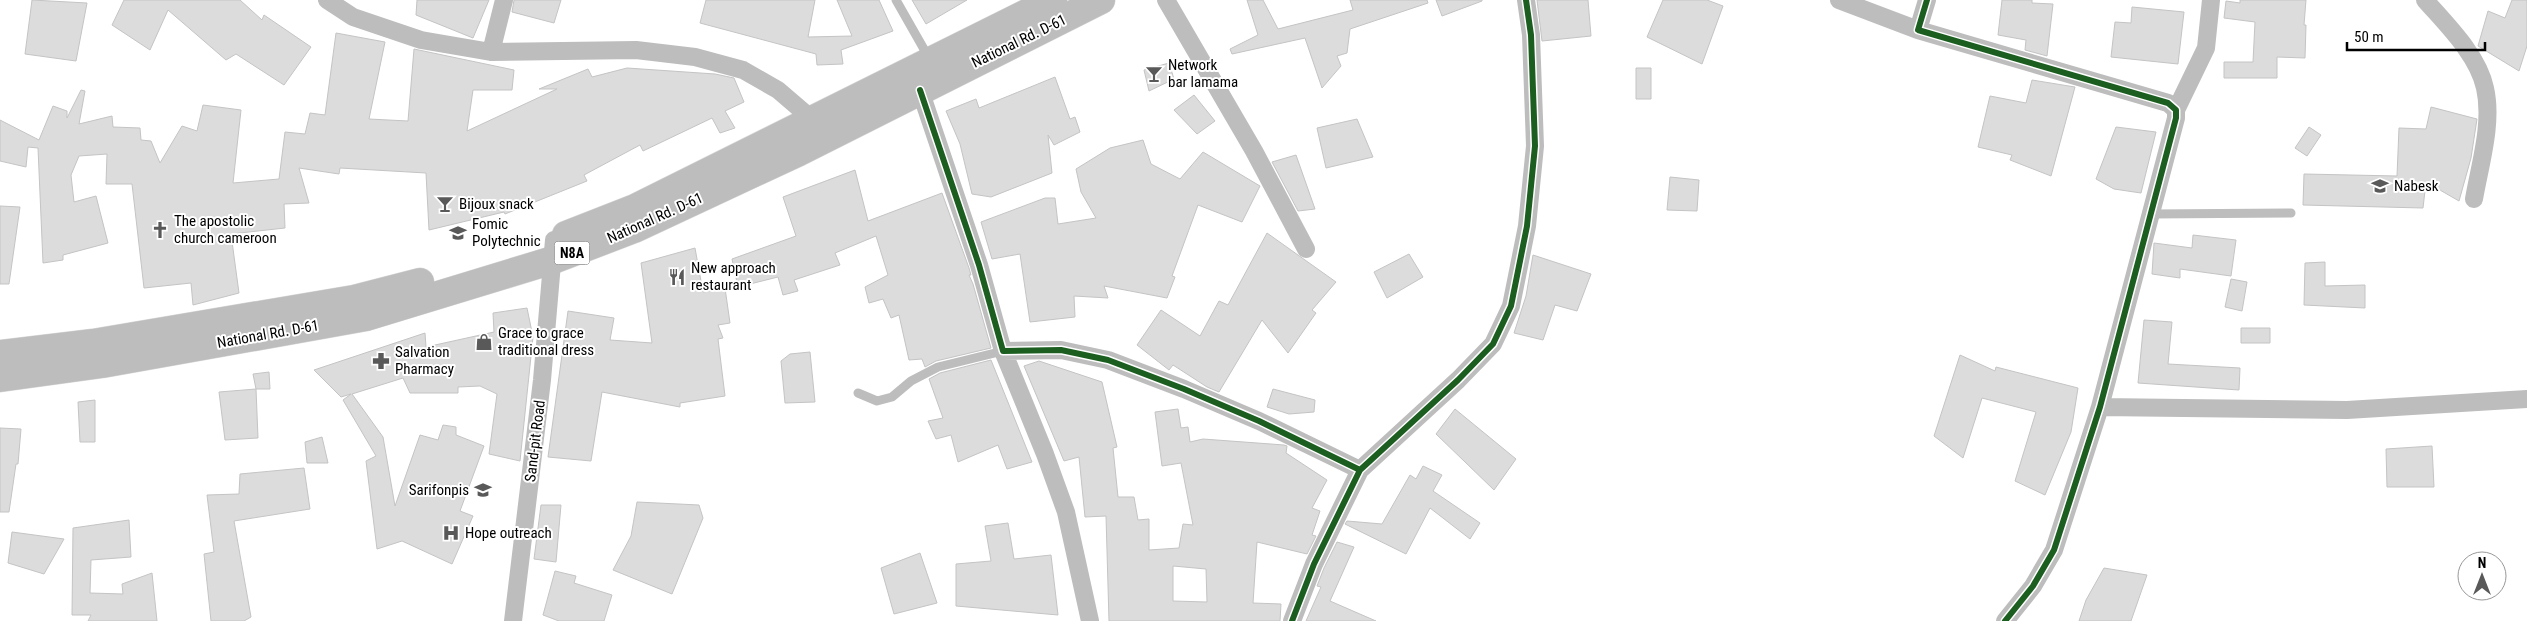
<svg xmlns="http://www.w3.org/2000/svg" width="2527" height="621" font-family="'Roboto Condensed',sans-serif">
	<style>
		.building { fill: #dcdcdc; stroke: #c4c4c4; fill-rule: evenodd }
		.lines { fill: none; stroke-linecap: round; stroke-linejoin: round }
		.trunk-casing { stroke: #dbdbdb; stroke-width: 29 }
		.service { stroke: #bdbdbd; stroke-width: 9 }
		.minor { stroke: #bdbdbd; stroke-width: 18 }
		.trunk { stroke: #bdbdbd; stroke-width: 28 }
		.cycleway-casing { stroke: #fff; stroke-width: 9 }
		.cycleway { stroke: #1b5e20; stroke-width: 6 }
		.labels { text-anchor: middle; stroke-width: 4; stroke-linejoin: round; paint-order: stroke }
		.shield { fill: #fff; stroke: #4c4c4c; stroke-width: 1 }
		.shield-label { font-size: 14px; font-weight: bold; fill: #000 }
		.street-label { font-size: 15px; fill: #000; stroke: #fff }
		.poi-label { font-size: 15px; fill: #000; stroke: #fff; text-anchor: start }
	</style>
	<rect width="100%" height="100%" fill="#fff"/>
	<path class="building" d="M32 0 87 3 76 61 25 54Z
		M124 0H240L262 20 264 15 311 47 284 85 236 54 226 60 168 10 150 50 112 25Z
		M417 0H489L473 38 416 15Z
		M514 0H561L554 23 512 12Z
		M706 0H815L808 37 852 36 837 0H879L893 31 841 50 843 64 817 65 816 54 700 23Z
		M912 0H967L926 24Z
		M1247 0H1263L1278 29 1353 10 1350 0H1427L1428 3 1350 29 1347 53 1337 56 1341 66 1322 88 1305 38 1232 54 1230 49 1258 35Z
		M1436 0H1482V1L1442 16Z
		M1537 0H1588L1591 36 1542 41Z
		M1663 0H1707L1723 6 1702 64 1647 37Z
		M2002 0H2032V3L2053 4 2047 56 2025 50 2026 40 1998 35Z
		M2240 0H2306L2304 25H2306L2305 58 2277 57V78H2224V62H2253L2255 22 2224 18 2226 1 2240 3Z
		M2512 0H2527V46L2519 71 2478 46 2488 11 2505 18Z
		M2132 7 2184 12 2178 64 2111 57 2115 22 2131 23Z
		M336 33 385 42 369 119 408 121 414 49 514 70 512 90H473L467 131 557 89H539L588 69 592 77 627 68 715 74 734 78 744 102 725 111 735 128 720 133 712 118 643 151 640 145 584 175 587 181 505 214 504 212 429 230 426 173 340 168 339 174 299 168 309 203 284 204 285 228 231 234 239 293 193 305 191 283 144 288 132 184H106L107 154 79 156 71 175 74 202 96 196 108 243 63 255V260L43 263 38 148 28 147 26 167 0 161V120L39 140 53 106 67 111V118L81 90 85 91 79 124 112 116 113 127 140 128 141 140 151 141 160 163 182 126 197 131 203 105 241 110 233 183 279 179 285 132 305 134 310 113 325 115Z
		M1169 63 1174 79 1149 91 1144 70Z
		M1636 68H1651V99H1636Z
		M1055 77 1070 119 1075 117 1080 132 1054 145 1048 135 1052 173 991 197 972 194 960 144 946 111 976 99 979 108Z
		M2032 80 2075 87 2051 176 2010 160 2012 155 1978 147 1990 96 2026 103Z
		M1194 95 1215 121 1197 134 1174 110Z
		M2431 107 2477 119 2471 158 2459 201 2426 182 2423 208 2303 205 2304 174 2397 176 2399 128 2426 129Z
		M1357 119 1373 157 1326 168 1317 128Z
		M2116 127 2156 132 2141 193 2114 189 2096 179Z
		M2309 127 2321 135 2307 156 2295 148Z
		M1143 140 1151 164 1180 179 1203 152 1260 186 1242 222 1198 205 1172 276 1175 277 1167 298 1104 286 1108 298 1074 296 1075 317 1030 322 1020 254 992 259 981 222 1045 198H1055L1058 224 1096 218 1081 192 1076 169 1110 148Z
		M1296 155 1315 209 1298 211 1272 162Z
		M855 170 868 221 942 193 969 268 971 275H969L973 284 991 348 936 361 925 367 922 359 909 360 899 315 891 318 883 299 869 303 865 287 888 275 876 236 835 253 840 265 794 280 798 291 783 295 778 277 738 287 732 259 796 236 783 197Z
		M1670 177 1699 180 1697 211 1667 210Z
		M0 206 20 207 9 284H0Z
		M1267 233 1336 282 1312 310 1316 313 1288 353 1262 320 1219 392 1207 387 1173 365 1169 370 1137 345 1161 310 1200 336 1219 301 1228 305Z
		M2193 235 2236 240 2231 276 2180 269V278L2152 274 2154 243 2192 248Z
		M695 248 703 292 725 288 730 323 718 325 723 338 718 339 725 396 680 403V407L602 392 591 461 548 457 568 311 614 318 610 340 652 343 641 263Z
		M1409 254 1423 277 1387 298 1374 272Z
		M1533 255 1591 274 1577 311 1555 305 1543 340 1514 333 1526 296Z
		M2325 262V286L2365 285V308L2304 305 2305 263Z
		M2231 279 2247 282 2242 311 2225 307Z
		M527 308 533 337 520 461 489 454 497 394 480 386 458 387V393H410L403 378 352 394 383 437 395 506 420 435 438 440 443 425 456 427V435L484 446 460 511 473 516 452 564 402 541 377 549 366 461 376 456 343 400 351 394 341 397 314 370 425 333 426 347 494 332 493 313Z
		M2144 320 2172 322 2168 364 2240 368 2239 390 2138 383Z
		M2241 328H2270V343H2241Z
		M810 352 815 402 785 403 781 361 790 354Z
		M1960 355 1995 371 1996 367 2078 388 2071 432 2045 495 2015 481 2036 412 1982 398 1963 458 1934 436Z
		M991 360 1032 462 1007 469 998 445 958 462 951 435 936 439 928 421 943 418 929 379 940 373Z
		M1039 361 1102 382 1117 447 1113 448 1118 497H1134L1138 520 1149 519V550L1179 548 1183 524 1193 525 1181 463 1162 466 1155 412 1178 409 1181 428 1188 427 1190 442 1203 439 1284 445 1287 446 1286 453 1327 480 1312 508 1320 511 1312 535 1316 536 1307 554 1257 542 1253 603 1281 604 1280 621H1109L1106 516 1085 517 1079 457 1064 461 1024 366ZM1173 566 1206 569 1207 602 1173 601Z
		M269 372 270 389H256L253 374Z
		M256 389 258 438 225 440 219 392Z
		M1273 389 1315 400 1314 412 1289 414 1267 407Z
		M95 400V442H80L78 402Z
		M1455 409 1516 459 1494 490 1436 434Z
		M0 428 21 429 18 464H16L9 512H0Z
		M322 437 328 463H307L305 442Z
		M2432 446 2434 487H2387L2386 449Z
		M1423 466 1442 475 1433 491 1480 523 1470 539 1430 508 1406 554 1345 524 1347 521 1382 524 1410 475 1416 479Z
		M304 468 310 509 234 521 251 617 244 621H211L204 554 214 552 207 495 239 494 240 474Z
		M637 502 699 505 703 518 672 594 613 570 631 536Z
		M541 505H561L556 562 534 559Z
		M129 520 131 557 91 560 90 593 123 594 122 584 152 573 157 621H88L91 615H72L73 528Z
		M1008 523 1014 559 1051 555 1058 615 956 606V564L991 561 985 526Z
		M12 532 64 539 44 574 8 563Z
		M1337 542 1354 547 1330 601 1376 621H1306L1321 587 1317 586 1324 568Z
		M920 553 937 603 894 614 881 568Z
		M2104 568 2147 575 2131 621H2079L2086 600Z
		M555 571 576 576 574 583 612 595 604 621H559L543 615Z"/>
	<g class="lines">
		<g class="trunk-casing">
			<path id="trunk" d="M566 235 635 208 1053 0
				M0 354 93 343 354 299 420 282
				M0 378 102 364 366 317 553 260 634 229 799 152 1101 0"/>
		</g>
		<path class="service" d="M896 0 929 58
			M2152 214 2291 213
			M858 393 877 401 892 397 911 381 938 367 1003 351"/>
		<path class="minor" d="M327 0 353 17 421 40 491 52 636 50 695 57 743 70 778 90 813 120
			M1166 0 1254 151 1306 249
			M1839 0 1918 30
			M1927 0 1918 30 2168 103 2176 110V118L2100 407 2054 550 2033 586 2005 621
			M2425 0C2447 25 2478 55 2485 88 2493 123 2480 164 2474 199
			M491 52 504 0
			M920 90 979 265 1003 351 1061 350 1108 360 1184 389 1259 421 1360 470
			M2176 110 2206 48 2211 0
			M1003 351 1045 454 1066 512 1090 621
			M2100 407 2347 410 2527 399
			M513 621 542 380 554 240
			M1292 621 1314 564 1360 470 1458 380 1493 344 1511 306 1527 226 1535 146 1531 35 1526 0"/>
		<use href="#trunk" class="trunk"/>
		<g class="cycleway-casing">
			<path id="cycleway" d="M1927 0 1918 30 2168 103 2176 110V118L2100 407 2054 550 2033 586 2005 621
				M920 90 979 265 1003 351 1061 350 1108 360 1184 389 1259 421 1360 470
				M1292 621 1314 564 1360 470 1458 380 1493 344 1511 306 1527 226 1535 146 1531 35 1526 0"/>
		</g>
		<use href="#cycleway" class="cycleway"/>
	</g>
	<defs>
		<g id="bar-bare" transform="scale(1.35)"><path d="M-6-5H6L.8 .8V4.5H3.5V6h-7V4.5H-.8V.8Z" fill="#595959" stroke="#fff" stroke-width="2.5" paint-order="stroke"/></g>
		<g id="school-bare" transform="scale(1.35)"><path d="M0-5L7-2L0 1L-7-2ZM-4 1L0 2.5L4 1V4Q0 6-4 4Z" fill="#595959" stroke="#fff" stroke-width="2.5" paint-order="stroke"/></g>
		<g id="church-bare" transform="scale(1.35)"><path d="M-1.2-6h2.4v3.5h3.3v2.4h-3.3V6h-2.4V-.1h-3.3v-2.4h3.3Z" fill="#595959" stroke="#fff" stroke-width="2.5" paint-order="stroke"/></g>
		<g id="restaurant-bare" transform="scale(1.35)"><path d="M-5-6h1v4h1v-4h1v4h1v-4h1v5L-1.5 .5V6h-2V.5L-5-1ZM5-6V6H3V1.5H1.5Q1.5-4 5-6Z" fill="#595959" stroke="#fff" stroke-width="2.5" paint-order="stroke"/></g>
		<g id="shop-bare" transform="scale(1.35)"><path d="M-5-2.5h2.3a2.7 3.5 0 0 1 5.4 0H5L5.5 6h-11ZM-1.5-2.5h3a1.5 2.3 0 0 0-3 0Z" fill="#595959" stroke="#fff" stroke-width="2.5" paint-order="stroke"/></g>
		<g id="pharmacy-bare" transform="scale(1.35)"><path d="M-2-6h4v4h4v4h-4v4h-4v-4h-4v-4h4Z" fill="#595959" stroke="#fff" stroke-width="2.5" paint-order="stroke"/></g>
		<g id="hospital-bare" transform="scale(1.35)"><path d="M-5-5h3v3.5h4V-5h3V5h-3V1.5h-4V5h-3Z" fill="#595959" stroke="#fff" stroke-width="2.5" paint-order="stroke"/></g>
	</defs>
	<g fill-rule="evenodd">
		<use href="#bar-bare" x="1154" y="74"/>
		<use href="#school-bare" x="2380" y="186"/>
		<use href="#bar-bare" x="445" y="204"/>
		<use href="#church-bare" x="160" y="230"/>
		<use href="#school-bare" x="458" y="233"/>
		<use href="#restaurant-bare" x="677" y="277"/>
		<use href="#shop-bare" x="484" y="342"/>
		<use href="#pharmacy-bare" x="381" y="361"/>
		<use href="#school-bare" x="483" y="490"/>
		<use href="#hospital-bare" x="451" y="533"/>
	</g>
	<g class="labels">
		<rect class="shield" x="554.5" y="241.5" width="35" height="23" rx="4"/>
		<g class="shield-label">
			<text x="572" y="258">N8A</text>
		</g>
		<g class="street-label">
			<text transform="translate(1019 41) rotate(-26)" y="5">National Rd. D-61</text>
			<text transform="translate(655 218) rotate(-24)" y="5">National Rd. D-61</text>
			<text transform="translate(268 334) rotate(-10)" y="5">National Rd. D-61</text>
			<text transform="translate(535 441) rotate(-83)" y="5">Sand-pit Road</text>
		</g>
		<g class="poi-label">
			<text x="1168" y="70">Network<tspan x="1168" dy="17">bar lamama</tspan></text>
			<text x="2394" y="191">Nabesk</text>
			<text x="459" y="209">Bijoux snack</text>
			<text x="174" y="226">The apostolic<tspan x="174" dy="17">church cameroon</tspan></text>
			<text x="472" y="229">Fomic<tspan x="472" dy="17">Polytechnic</tspan></text>
			<text x="691" y="273">New approach<tspan x="691" dy="17">restaurant</tspan></text>
			<text x="498" y="338">Grace to grace<tspan x="498" dy="17">traditional dress</tspan></text>
			<text x="395" y="357">Salvation<tspan x="395" dy="17">Pharmacy</tspan></text>
			<text x="469" y="495" text-anchor="end">Sarifonpis</text>
			<text x="465" y="538">Hope outreach</text>
		</g>
	</g>
	<g transform="translate(2482 576)"><circle r="24" fill="#ffffff" stroke="#999999"/>
	<path d="M0-4L9 19L0 12L-9 19Z" fill="#595959"/>
	<text y="-8" font-size="14" font-weight="bold" text-anchor="middle" fill="#000000">N</text>
	</g>
	<path d="M2347 42v8h138v-8" fill="none" stroke="#000000" stroke-width="2.5"/>
	<text x="2354" y="42" font-size="15" fill="#000000" stroke="#ffffff" stroke-width="4" paint-order="stroke">50 m</text>
</svg>
